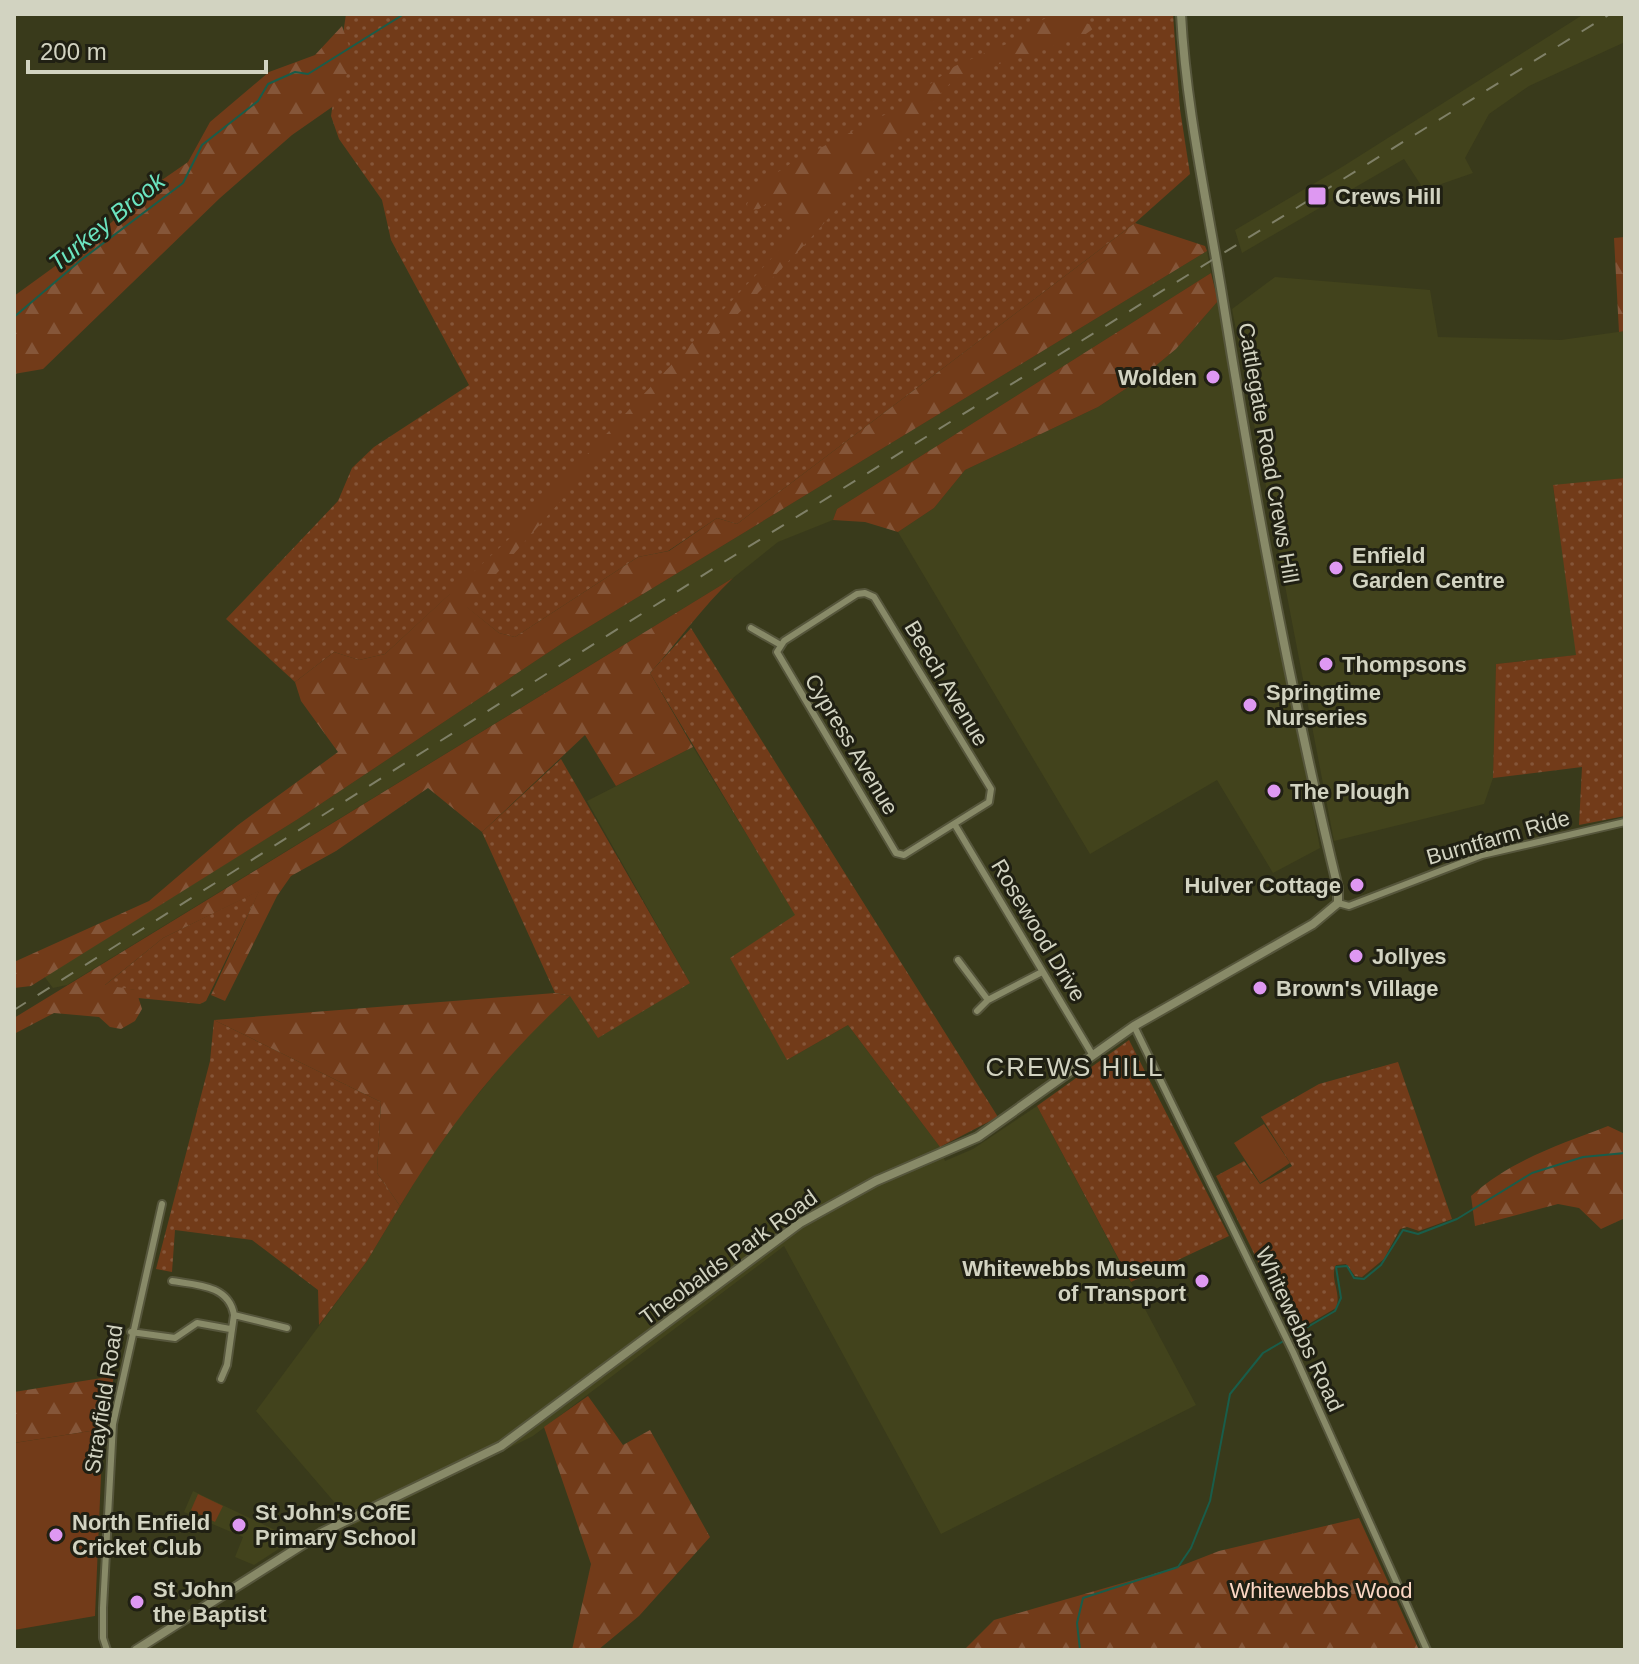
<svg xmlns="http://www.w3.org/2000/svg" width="1639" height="1664" font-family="Arial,sans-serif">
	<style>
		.built { fill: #42431c }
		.grass { fill: url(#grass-dots) }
		.forest { fill: url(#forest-firs) }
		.green { fill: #723b19 }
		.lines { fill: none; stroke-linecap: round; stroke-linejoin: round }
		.stream { stroke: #195d4a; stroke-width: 2 }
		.minor-casing { stroke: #56563c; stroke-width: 10 }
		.tertiary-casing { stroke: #56563c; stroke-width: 12 }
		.minor { stroke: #888a68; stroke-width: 6 }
		.tertiary { stroke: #888a68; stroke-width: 8 }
		.rail { stroke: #7f8067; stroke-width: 2; stroke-dasharray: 14 14; stroke-linecap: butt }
		.poi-dot { fill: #de98f2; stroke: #202013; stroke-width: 3 }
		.labels { text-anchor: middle; stroke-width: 6; stroke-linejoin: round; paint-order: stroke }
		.poi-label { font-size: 22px; font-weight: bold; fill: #d2d3c1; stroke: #202013; text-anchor: start }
		.street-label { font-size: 22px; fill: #d2d3c1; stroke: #202013 }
		.park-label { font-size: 22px; fill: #fbd6c3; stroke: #202013 }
		.water-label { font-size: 24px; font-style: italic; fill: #6be4c0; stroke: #202013 }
		.quarter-label { font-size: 26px; letter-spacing: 2px; fill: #d2d3c1; stroke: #202013 }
	</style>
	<defs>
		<pattern id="grass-dots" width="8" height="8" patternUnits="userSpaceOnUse" patternTransform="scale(2)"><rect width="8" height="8" fill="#723b19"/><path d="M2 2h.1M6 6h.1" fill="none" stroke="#855639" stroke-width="1.8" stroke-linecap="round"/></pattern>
		<pattern id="forest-firs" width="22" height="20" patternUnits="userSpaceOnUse" patternTransform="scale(2)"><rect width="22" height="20" fill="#723b19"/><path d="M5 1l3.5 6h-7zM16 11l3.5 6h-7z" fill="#855639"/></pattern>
	</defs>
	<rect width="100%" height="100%" fill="#393a1b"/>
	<path class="built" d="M1584 14H1625V42L1529 86 1489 114 1465 158 1473 173 1424 190 1404 159 1242 253 1235 230 1342 167Z
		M1207 251 1211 273 837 509 833 520 778 542 733 578 67 985 53 988 44 976 298 819 564 642Z
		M1275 277 1430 290 1438 337 1561 340 1625 331V478L1553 486 1577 655 1496 664 1493 778 1484 804 1334 841 1232 309Z
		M1218 301 1320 848 1273 873 1217 780 1090 854 898 532 934 508 965 470 1098 407 1136 382 1176 349Z
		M693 747 796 915 787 1060 848 1025 940 1147 945 1161 973 1149 1037 1106 1196 1405 941 1534 784 1246 533 1436 354 1525 256 1411 367 1261 438 1143 523 1039 570 996 690 983 587 801Z
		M193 1491 294 1539 254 1565 235 1557 243 1537 184 1512Z"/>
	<path class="grass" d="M346 14H1173L1180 109 1190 174 1135 223 737 524 717 518 668 551 638 557 515 637 499 633 450 594 385 654 359 660 334 652 295 682 226 619 338 501 352 468 374 447 469 385 391 240 382 200 339 139 331 116Z
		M1625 478V816L1579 825 1582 767 1493 778 1496 664 1576 655 1553 485Z
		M691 628 998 1117 940 1147 848 1025 787 1060 730 958 795 915 650 673Z
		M561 759 690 983 598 1038 570 996 555 993 482 832Z
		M260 890 206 1001 200 1004 138 998 135 990 104 986 163 938Z
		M214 1020 381 1102 377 1173 400 1206 367 1261 319 1325 318 1290 252 1240 175 1230 172 1272 156 1269 210 1061Z
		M1129 1040 1229 1236 1131 1282 1037 1106Z
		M1398 1062 1452 1219 1419 1231 1407 1227 1400 1229 1384 1259 1362 1277 1355 1276 1346 1264 1336 1265C1329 1278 1342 1293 1336 1308L1293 1333 1216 1176 1244 1161 1260 1184 1292 1166 1261 1117 1319 1084Z"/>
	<path class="forest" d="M1054 14H1080L1081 22 1097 26 1083 36 954 79 808 241 589 469 467 607 499 633 515 637 638 557 669 551 717 518 737 524 1135 223 1205 246 1207 251 564 642 298 819 31 986 14 988V962L149 901 238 825 338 752 301 701 295 682 334 652 359 660 385 654 510 538 521 519 577 465 771 259 795 231 782 214 783 201 775 197 759 209 748 210 747 204 760 184 793 162 894 110 955 66 1009 43 1024 29Z
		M342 26 353 58 335 105 292 135 220 198 43 369 14 374V296L98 235 143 193 188 162 210 122 269 72 315 55Z
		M1625 237V331L1619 332 1614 238Z
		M1211 273 1218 301 1176 349 1136 382 1098 407 965 470 934 508 898 532 865 522 833 520 837 509Z
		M733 578C702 607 678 642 650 673L693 747 616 786 585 735 482 832 428 788 336 851 291 876 277 896 225 1001 211 995 259 891 163 938 105 985 136 990 142 1009 135 1021 121 1029 110 1027 99 1017 54 1013 14 1034V1018Z
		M555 993 570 996C502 1058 447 1128 400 1206L377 1173 381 1102 214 1020Z
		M1608 1126 1625 1134V1218L1601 1229 1579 1208 1558 1204 1475 1226 1471 1196C1511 1160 1559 1145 1608 1126Z
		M114 1376 103 1429 14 1443V1392Z
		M588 1396 623 1445 650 1430 710 1537 639 1616 598 1650H572L591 1564 544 1427Z
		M1359 1518 1419 1650H964L994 1620 1178 1567 1219 1551Z"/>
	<path class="green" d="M1264 1124 1290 1163 1260 1183 1234 1143Z
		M103 1429 95 1616 14 1630V1443Z
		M198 1494 223 1506 215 1522 191 1510Z"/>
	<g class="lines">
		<path class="stream" d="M14 317 81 260 183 183 202 145 258 101 268 84 295 72 308 74 404 14
			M1080 1650 1077 1623 1083 1598 1178 1567 1191 1548 1210 1501 1230 1394 1263 1353 1335 1311 1341 1298 1336 1267 1347 1266 1354 1278 1364 1279 1381 1265 1403 1230 1418 1234 1457 1219 1532 1173 1583 1157 1625 1153"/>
		<g class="minor-casing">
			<path id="minor" d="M865 593 874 597 991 789 989 802 904 855 896 853 777 652 784 641 857 594Z
				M751 628 779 644
				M955 825 1092 1054
				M1338 903 1349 906 1482 855 1625 822
				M958 960 988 1000 1042 972
				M977 1011 988 1000
				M1134 1026 1293 1352 1427 1650
				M172 1281C197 1285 229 1285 234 1315
				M131 1332 175 1338 197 1323 230 1329
				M221 1379 227 1365 234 1315 287 1328
				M107 1650 103 1638V1608L113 1424 162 1204"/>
		</g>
		<g class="tertiary-casing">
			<path id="tertiary" d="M136 1650 321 1533 501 1446 800 1223 876 1181 978 1137 1134 1026 1313 924 1338 903V888C1291 695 1254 497 1223 301 1208 205 1186 111 1181 14"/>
		</g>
		<use href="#minor" class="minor"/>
		<use href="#tertiary" class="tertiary"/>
		<path class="rail" d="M14 1010 727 560 1610 14"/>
	</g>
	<g class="poi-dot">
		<rect x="1307" y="186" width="20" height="20" rx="4"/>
		<circle cx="1213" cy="377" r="8"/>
		<circle cx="1336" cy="568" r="8"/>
		<circle cx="1326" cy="664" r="8"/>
		<circle cx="1250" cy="705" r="8"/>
		<circle cx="1274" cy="791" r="8"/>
		<circle cx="1357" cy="885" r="8"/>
		<circle cx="1356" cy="956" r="8"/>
		<circle cx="1260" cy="988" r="8"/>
		<circle cx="1202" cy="1281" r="8"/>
		<circle cx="239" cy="1525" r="8"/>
		<circle cx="56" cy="1535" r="8"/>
		<circle cx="137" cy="1602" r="8"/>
	</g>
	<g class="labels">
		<g class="poi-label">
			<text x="1335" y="204">Crews Hill</text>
			<text x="1197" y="385" text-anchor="end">Wolden</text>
			<text x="1352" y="563">Enfield<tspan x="1352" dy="25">Garden Centre</tspan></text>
			<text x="1342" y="672">Thompsons</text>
			<text x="1266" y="700">Springtime<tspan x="1266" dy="25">Nurseries</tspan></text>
			<text x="1290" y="799">The Plough</text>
			<text x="1341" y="893" text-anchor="end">Hulver Cottage</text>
			<text x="1372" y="964">Jollyes</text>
			<text x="1276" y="996">Brown's Village</text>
			<text x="1186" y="1276" text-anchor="end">Whitewebbs Museum<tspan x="1186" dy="25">of Transport</tspan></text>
			<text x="255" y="1520">St John's CofE<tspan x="255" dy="25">Primary School</tspan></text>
			<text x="72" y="1530">North Enfield<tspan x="72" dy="25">Cricket Club</tspan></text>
			<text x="153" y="1597">St John<tspan x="153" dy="25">the Baptist</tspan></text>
		</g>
		<g class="street-label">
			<text transform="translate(1269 453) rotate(80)" y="8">Cattlegate Road Crews Hill</text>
			<text transform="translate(947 683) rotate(59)" y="8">Beech Avenue</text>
			<text transform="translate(852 744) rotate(59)" y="8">Cypress Avenue</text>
			<text transform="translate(1498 837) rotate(-16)" y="8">Burntfarm Ride</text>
			<text transform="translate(1039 930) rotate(59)" y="8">Rosewood Drive</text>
			<text transform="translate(728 1257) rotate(-36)" y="8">Theobalds Park Road</text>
			<text transform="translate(1300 1329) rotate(65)" y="8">Whitewebbs Road</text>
			<text transform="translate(103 1399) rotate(-81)" y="8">Strayfield Road</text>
		</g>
		<g class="park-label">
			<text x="1321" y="1598">Whitewebbs Wood</text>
		</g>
		<g class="water-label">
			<text transform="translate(107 222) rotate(-39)" y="8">Turkey Brook</text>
		</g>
		<g class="quarter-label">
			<text x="1075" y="1076">CREWS HILL</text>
		</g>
	</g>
	<rect width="1639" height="1664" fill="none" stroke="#d2d3c1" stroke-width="32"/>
	<path d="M28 60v12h238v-12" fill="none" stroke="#d2d3c1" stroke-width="4"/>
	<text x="40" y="60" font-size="24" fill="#d2d3c1" stroke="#202013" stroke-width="6" paint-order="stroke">200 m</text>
</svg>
